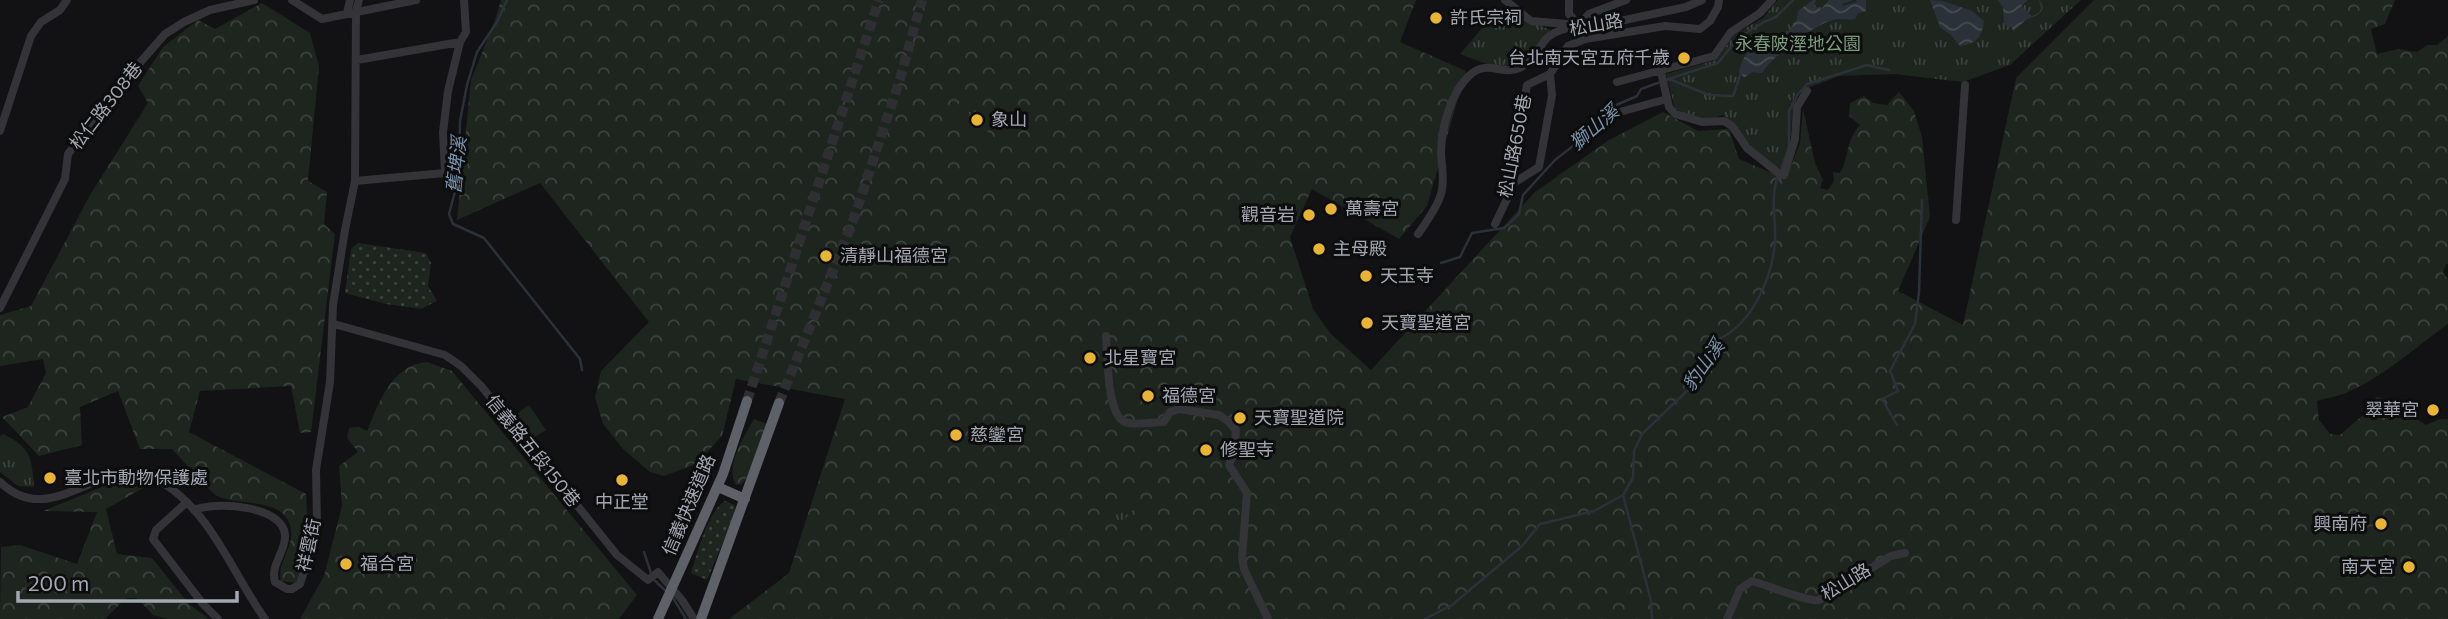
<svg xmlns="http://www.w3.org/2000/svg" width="2448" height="619" font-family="Commissioner,'Noto Sans TC',sans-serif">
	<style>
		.grass { fill: url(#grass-dots) }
		.forest { fill: url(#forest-crowns) }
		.park { fill: url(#park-tufts) }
		.garden { fill: #1e251f }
		.water { fill: url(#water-waves) }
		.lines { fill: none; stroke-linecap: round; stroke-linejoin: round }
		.stream { stroke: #2b3138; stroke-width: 2.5 }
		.highway-tunnel { stroke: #2f2f33; stroke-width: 10; stroke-dasharray: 10 5; stroke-linecap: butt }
		.minor { stroke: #333338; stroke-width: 8 }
		.highway { stroke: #5f6169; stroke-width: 10 }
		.poi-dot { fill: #e9b433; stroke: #0d0d0e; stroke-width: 2.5 }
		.labels { text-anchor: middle; stroke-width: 6; stroke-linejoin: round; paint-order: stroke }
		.poi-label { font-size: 18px; fill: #a3a8b3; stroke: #0d0d0e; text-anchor: start }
		.street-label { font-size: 18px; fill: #a3a8b3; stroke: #0d0d0e }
		.park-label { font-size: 18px; fill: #7b9d7e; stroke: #0d0d0e }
		.water-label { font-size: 19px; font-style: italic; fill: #7b94ad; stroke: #0d0d0e }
	</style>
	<defs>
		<pattern id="grass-dots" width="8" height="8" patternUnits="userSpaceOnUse" patternTransform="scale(1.75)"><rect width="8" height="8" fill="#1e251f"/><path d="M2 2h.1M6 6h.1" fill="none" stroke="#3c423d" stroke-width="1.8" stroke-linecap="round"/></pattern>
		<pattern id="forest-crowns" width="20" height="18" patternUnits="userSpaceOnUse" patternTransform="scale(1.75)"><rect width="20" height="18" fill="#1e251f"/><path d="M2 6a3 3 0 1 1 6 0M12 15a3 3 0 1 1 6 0" fill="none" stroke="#3c423d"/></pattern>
		<pattern id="park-tufts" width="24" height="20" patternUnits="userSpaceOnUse" patternTransform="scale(1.75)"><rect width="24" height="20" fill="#1e251f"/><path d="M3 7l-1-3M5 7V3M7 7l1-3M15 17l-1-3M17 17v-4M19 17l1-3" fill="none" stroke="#3c423d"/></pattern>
		<pattern id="water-waves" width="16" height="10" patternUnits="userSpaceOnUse" patternTransform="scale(1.75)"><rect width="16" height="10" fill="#2b3138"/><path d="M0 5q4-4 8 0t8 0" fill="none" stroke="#474c52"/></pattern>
	</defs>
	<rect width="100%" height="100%" fill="#121113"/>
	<path class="grass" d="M358 243 426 253 431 263 428 286 437 301 421 309 386 304 345 293 351 249Z
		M725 501 735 505 734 517 707 580 691 573C697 554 708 511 725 501Z"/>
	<path class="forest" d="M501 0H1416L1400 42 1466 71 1427 206 1399 239 1312 189 1290 237 1313 309 1330 333 1371 370 1535 192 1609 140 1663 112 1698 131 1729 129 1739 159 1779 176 1788 174 1800 143 1803 109 1815 163 1823 180 1820 188 1828 190 1834 181 1833 172 1840 173C1850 156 1845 141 1860 125L1849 116 1850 103 1864 96 1873 103 1887 105 1899 92 1914 111 1922 137 1930 217 1898 291 1963 325 2016 78 2094 0H2395L2385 24 2371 29 2377 54 2398 49 2417 52 2427 45H2437L2448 36V264H2446L2443 273 2448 279V324C2414 348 2383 378 2343 394 2335 397 2325 398 2317 401L2319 420 2330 434 2340 435 2369 410 2376 397C2390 398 2412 417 2426 425L2440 419H2448V619H729L789 573 845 399 736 379 722 436 696 464 664 476 650 472 624 450 603 424 595 397 601 371 649 322 540 183 457 220 471 80 495 20Z
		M262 3 310 33 319 66 308 181 327 192 324 224 335 234 311 432 300 433 291 386 200 391 189 432 306 494 309 547 297 583 281 581C276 561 297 546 290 525 281 497 237 506 217 496 209 491 181 458 172 449H140L118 391 80 407 82 445 39 456 2 417 28 407 46 373 43 359 0 366V315L31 306 90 195 148 103 138 86 163 47 198 20 215 29Z
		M427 362 452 371 637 595 619 619H300L324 576 342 506 339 466 358 452 347 438 349 428 359 427 367 431C379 403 391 365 427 362Z
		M754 419 767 424 747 477 742 484 736 485C724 466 745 436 754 419Z
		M112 483 145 487 106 509 117 554 152 558 189 604 209 619H168L153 615 137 598H126L105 619H0L1 547 20 545 77 564 97 512 43 511Z"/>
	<path class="park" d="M1778 0H2081L2010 65 1963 82 1894 74 1839 76 1808 88 1794 97 1789 150 1782 169C1774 165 1763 161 1756 155 1740 144 1741 126 1722 115 1703 123 1693 117 1675 109L1666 74 1716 60 1735 34 1763 18Z
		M1508 8 1521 18 1551 30C1519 72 1509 74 1460 54L1489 20Z
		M962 99 967 104V109L970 112 984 106 990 112 984 127 988 132 983 138 961 117 958 105Z
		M3 434C31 447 32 459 34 487L18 486 0 472V436Z
		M1115 501 1117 506 1133 502 1135 507 1130 514 1119 524 1106 509 1105 504Z"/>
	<path class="garden" d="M529 405 546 430 532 439 515 415Z"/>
	<path class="water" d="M1813 0H1816L1814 6 1821 9 1829 0H1853L1842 4V6L1857 2 1856 0H1866V11L1858 13 1855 19C1848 20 1845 19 1839 19 1820 19 1771 57 1762 73L1752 72 1744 78 1739 72C1744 46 1765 35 1789 31L1797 19 1798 11Z
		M1930 0 1943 1 1972 11 1984 21C1982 37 1976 44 1960 46L1951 35 1940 27Z
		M1998 0H2028L2021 6 2032 16 2039 13 2041 9 2039 0 2042 3 2043 8 2038 15 2027 19 2013 32 2012 28 2004 24 2003 7Z"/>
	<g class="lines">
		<path class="stream" d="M507 0 497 22 477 52 467 85 460 121 459 177 449 214 453 224 484 238 580 359 582 370
			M1669 79 1718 63 1738 38 1764 22 1776 17 1793 0
			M1781 170 1789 147V111L1798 94 1807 84 1867 65 1889 70
			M1441 263 1460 257 1472 233 1504 228 1511 222 1519 214 1523 195 1555 160 1604 122 1614 106 1637 96 1641 89 1669 79 1709 95 1733 96 1741 73
			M1897 425 1882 399 1898 391 1890 371 1915 324 1919 292 1922 200
			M1623 495 1651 601 1652 619
			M644 552 653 579 666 591
			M673 598 686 619
			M1425 619 1452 605 1522 546 1540 524 1594 511 1623 495 1633 478 1634 451 1642 434 1689 389 1705 362 1714 357 1719 339C1753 323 1773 276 1775 240 1776 218 1770 197 1778 176"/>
		<path class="highway-tunnel" d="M747 401 879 0
			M779 403 853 221 900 79 922 0"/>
		<path class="minor" d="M292 0 322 19 416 0
			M1505 0 1531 21 1579 25 1569 14V0
			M347 13 350 0
			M1579 25 1589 14 1626 0
			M357 60 460 42
			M1661 72 1669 107 1675 114 1702 122 1724 121 1732 126 1747 148 1781 175H1784L1795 139 1797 107 1807 91
			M1617 82 1714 56 1731 32 1760 13 1772 0
			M1616 113 1667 99
			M0 131 31 36 41 22 60 10 67 0
			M355 181 445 173 443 132 448 91 460 42 466 32 464 0
			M1509 186 1539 167 1552 95 1550 74
			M1956 220 1965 85
			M1495 224 1507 199 1527 85 1550 74 1568 46 1585 39 1665 26 1700 29 1710 21 1718 7 1719 0
			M1418 234C1424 226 1437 206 1440 197 1445 184 1442 167 1441 154 1441 128 1451 91 1471 74 1490 58 1505 80 1526 64 1535 58 1539 47 1546 39 1557 28 1578 25 1592 27L1686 7 1702 0
			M0 308 65 179 68 154 124 81 165 34 184 22 210 10 254 0
			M334 324 445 355 461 366 482 387 617 555 648 580 658 572 682 600 694 619
			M1106 336C1108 355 1106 414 1125 422 1135 426 1153 422 1164 422L1170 412 1179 409 1219 415 1228 421 1236 430 1234 453 1229 465 1247 493 1242 557 1244 569 1268 619
			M0 482C55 535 104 444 166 485 213 516 234 576 265 619
			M187 502 156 530 153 539 203 604 218 619
			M194 510C214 501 283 505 285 535 286 552 270 564 275 582L287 589H292L300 584 313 543 317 522 316 470 330 382 333 305 345 230 355 181 356 11 359 0
			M1727 619 1740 589 1752 581C1767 585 1807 602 1819 600L1891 556 1905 553"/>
		<path class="highway" d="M718 487 745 499
			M658 619 723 474 747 401
			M701 619 779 403"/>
	</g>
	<g class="poi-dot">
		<circle cx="1436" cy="18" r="7"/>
		<circle cx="1684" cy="58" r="7"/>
		<circle cx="977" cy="120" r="7"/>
		<circle cx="1331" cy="209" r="7"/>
		<circle cx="1309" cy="215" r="7"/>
		<circle cx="1319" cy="249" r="7"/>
		<circle cx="826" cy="256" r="7"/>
		<circle cx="1366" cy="276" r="7"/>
		<circle cx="1367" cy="323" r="7"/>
		<circle cx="1090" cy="358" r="7"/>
		<circle cx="1148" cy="396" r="7"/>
		<circle cx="2433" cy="410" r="7"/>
		<circle cx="1240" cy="418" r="7"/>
		<circle cx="956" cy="435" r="7"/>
		<circle cx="1206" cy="450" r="7"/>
		<circle cx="50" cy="478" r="7"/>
		<circle cx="622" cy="480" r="7"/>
		<circle cx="2381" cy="524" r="7"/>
		<circle cx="346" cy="564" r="7"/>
		<circle cx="2409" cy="567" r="7"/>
	</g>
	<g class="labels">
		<g class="poi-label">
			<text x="1450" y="24">許氏宗祠</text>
			<text x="1670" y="64" text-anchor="end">台北南天宮五府千歲</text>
			<text x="991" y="126">象山</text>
			<text x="1345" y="215">萬壽宮</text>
			<text x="1295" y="221" text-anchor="end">觀音岩</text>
			<text x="1333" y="255">主母殿</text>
			<text x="840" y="262">清靜山福德宮</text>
			<text x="1380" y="282">天玉寺</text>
			<text x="1381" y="329">天寶聖道宮</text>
			<text x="1104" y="364">北星寶宮</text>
			<text x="1162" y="402">福德宮</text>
			<text x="2419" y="416" text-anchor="end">翠華宮</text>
			<text x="1254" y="424">天寶聖道院</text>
			<text x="970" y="441">慈鑾宮</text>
			<text x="1220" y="456">修聖寺</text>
			<text x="64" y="484">臺北市動物保護處</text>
			<text x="622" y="508" text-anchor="middle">中正堂</text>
			<text x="2367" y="530" text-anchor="end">興南府</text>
			<text x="360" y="570">福合宮</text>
			<text x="2395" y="573" text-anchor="end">南天宮</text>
		</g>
		<g class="street-label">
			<text transform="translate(1596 25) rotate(-10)" y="6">松山路</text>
			<text transform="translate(106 106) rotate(-52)" y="6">松仁路308巷</text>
			<text transform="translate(1515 146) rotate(-79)" y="6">松山路650巷</text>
			<text transform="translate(533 451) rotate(51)" y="6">信義路五段150巷</text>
			<text transform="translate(689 505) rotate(-67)" y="6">信義快速道路</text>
			<text transform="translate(309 545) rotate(-78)" y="6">祥雲街</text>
			<text transform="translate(1846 582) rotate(-31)" y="6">松山路</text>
		</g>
		<g class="park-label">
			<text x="1798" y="50">永春陂溼地公園</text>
		</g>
		<g class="water-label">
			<text transform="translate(1594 127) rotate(-41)" y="7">獅山溪</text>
			<text transform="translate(456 165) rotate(-84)" y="7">舊埤溪</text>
			<text transform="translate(1703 365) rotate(-55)" y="7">豹山溪</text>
		</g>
	</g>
	<path d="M18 591v10h219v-10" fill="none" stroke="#a3a8b3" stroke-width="3.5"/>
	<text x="28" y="591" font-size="21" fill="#a3a8b3" stroke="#0d0d0e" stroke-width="5" paint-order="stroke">200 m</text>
</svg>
